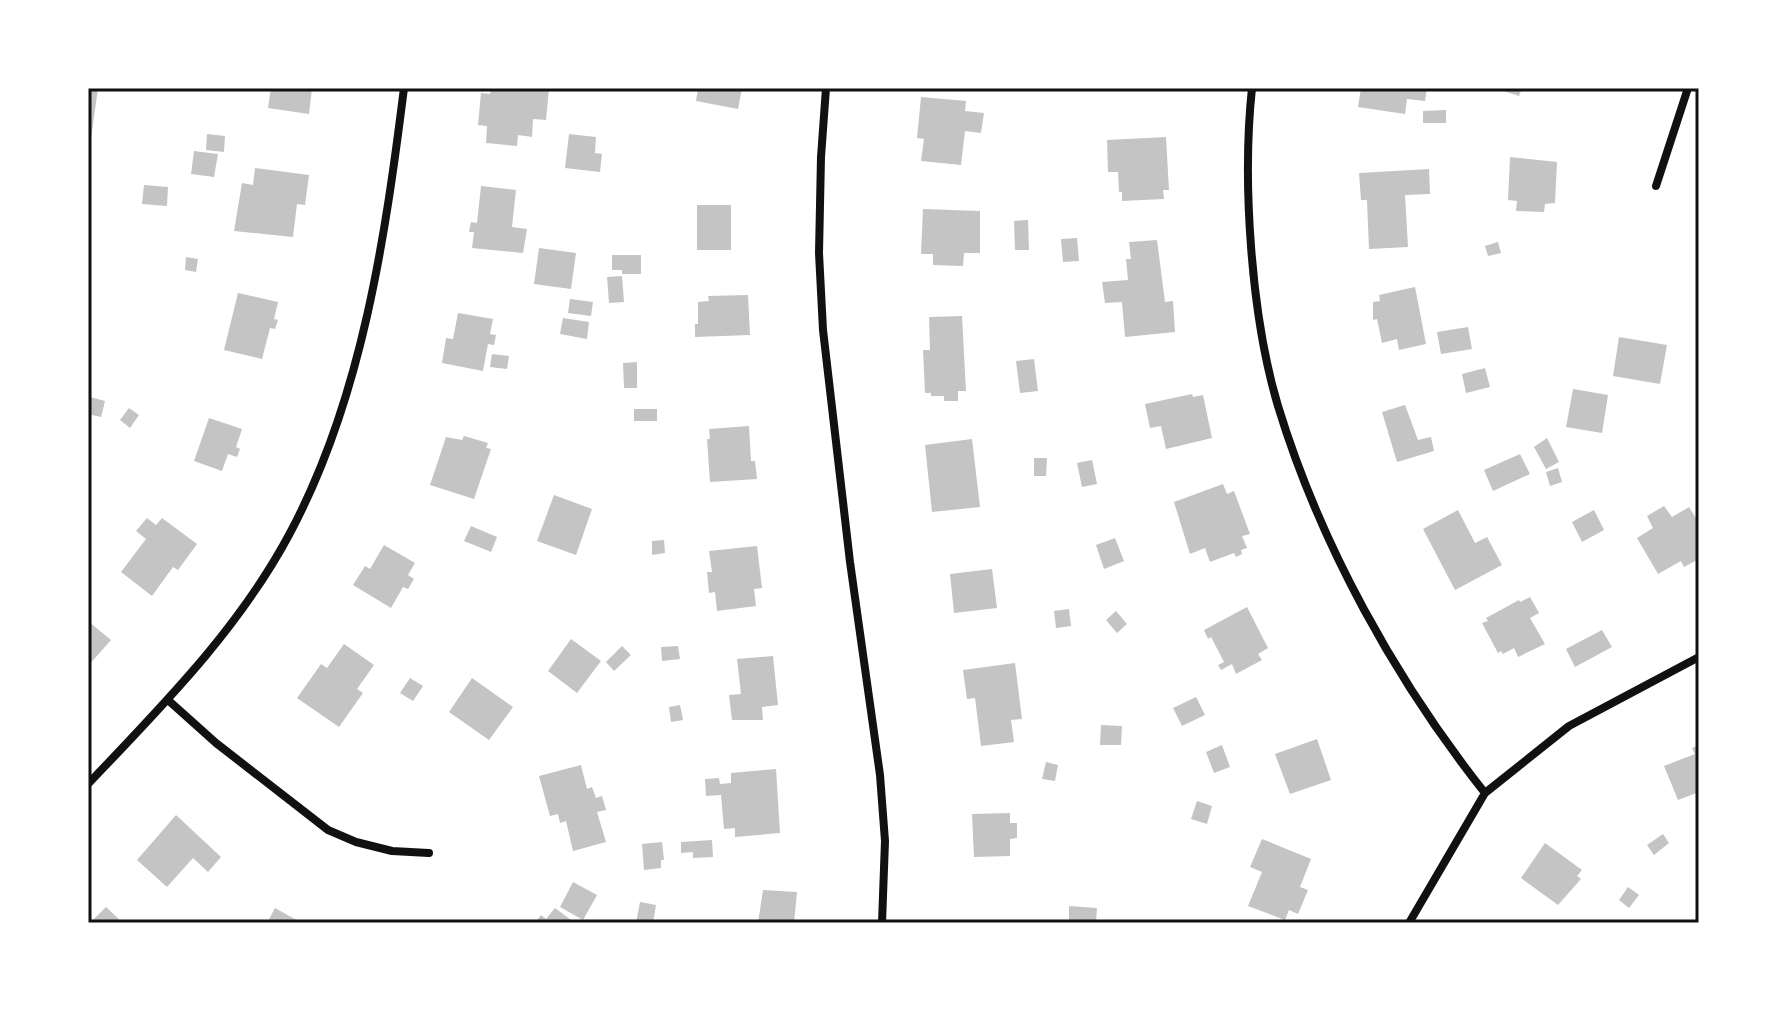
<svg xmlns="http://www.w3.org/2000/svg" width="1787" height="1011" font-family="Raleway,sans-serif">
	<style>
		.building { fill: #c4c4c4 }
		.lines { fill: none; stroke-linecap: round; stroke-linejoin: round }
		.minor { stroke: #111; stroke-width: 8 }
		.neatline { fill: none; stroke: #111; stroke-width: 3 }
	</style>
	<rect width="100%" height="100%" fill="#fff"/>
	<path class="building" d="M88 88H98L91 139 88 138Z
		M271 88H312L309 114 268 108Z
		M491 88H549L546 120 533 119 532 137 518 135 517 146 486 143 487 126 478 125 481 93 490 94Z
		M698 88H742L738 109 696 101Z
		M1361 88H1427L1425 101 1407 99 1405 114 1358 107Z
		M1494 88H1522L1519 96Z
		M921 97 966 101 965 111 984 113 981 133 965 131 961 165 921 161 924 139 917 138Z
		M1446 110V123H1423V111Z
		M207 134 225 136 224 152 206 150Z
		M569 134 596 137 595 153 602 154 600 172 565 168Z
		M1166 137 1169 190H1163L1164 199 1122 201V192H1119L1118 172H1108L1107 140Z
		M194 151 218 154 214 177 191 174Z
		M1510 157 1557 162 1555 203 1545 204 1544 212 1516 211 1517 201 1508 200Z
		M255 168 309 175 305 205 297 204 293 237 234 231 242 183 253 185Z
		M1429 169 1430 194 1405 195 1408 247 1369 249 1367 200H1361L1359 173Z
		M144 185 168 187 167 206 142 204Z
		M481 186 516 190 512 227 527 229 523 253 472 248 474 232H469L471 222 477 223Z
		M697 205H731V250H697Z
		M923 209 980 211V253H964L963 266 933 265V254H921Z
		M1028 220 1029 250H1015L1014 221Z
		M1077 238 1079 261 1063 262 1061 239Z
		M1157 240 1165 302 1173 301 1175 332 1125 337 1122 302 1105 303 1102 282 1128 280 1126 259H1131L1129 242Z
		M1498 242 1501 253 1488 256 1485 246Z
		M539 248 576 253 571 289 534 284Z
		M612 255H641V274H622V270H612Z
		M186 257 198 259 196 272 185 270Z
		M622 276 624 302 609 303 607 277Z
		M1415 287 1426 344 1399 350 1397 339 1382 343 1377 319 1373 320V302L1380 301 1379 295Z
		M238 293 278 302 274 319 278 320 275 329 270 328 262 359 224 350Z
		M748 295 750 335 695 337V324H698V302L709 301 708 296Z
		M570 299 593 302 591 316 568 313Z
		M458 313 493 319 490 334 496 335 494 345 488 344 483 371 442 363 446 338 453 339Z
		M962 316 966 391H958V401H944V396H931V393H925L923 350H930L929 317Z
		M563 318 589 322 587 339 560 334Z
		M1468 327 1472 349 1441 354 1437 332Z
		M1619 337 1667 345 1660 384 1613 376Z
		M492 354 509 356 507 369 490 367Z
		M1034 359 1038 391 1020 393 1016 361Z
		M637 362V388H624L623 363Z
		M1485 368 1490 387 1466 393 1462 374Z
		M1573 389 1608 395 1602 433 1566 427Z
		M1192 394 1193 397 1203 395 1212 438 1166 449 1161 426 1150 428 1145 404Z
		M90 397 105 401 101 417 88 414Z
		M1405 405 1418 440 1431 437 1434 451 1397 462 1382 412Z
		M129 408 139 415 130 428 120 420Z
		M634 409H657V421H634Z
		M209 418 242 429 236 447 240 449 237 457 228 454 222 471 194 461Z
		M749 426 751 461H755L757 479 710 482 707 439H710L709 429Z
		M464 436 488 443 486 448 491 449 474 499 430 485 446 437 462 440Z
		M1547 438 1559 462 1546 469 1534 447Z
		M972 439 980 507 932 512 925 445Z
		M1520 454 1530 474 1493 491 1484 470Z
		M1034 458H1047L1046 476H1034Z
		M1092 460 1097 484 1082 487 1077 463Z
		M1558 468 1562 482 1550 486 1546 472Z
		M1223 484 1227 494 1234 491 1250 534 1242 536 1247 548 1241 550 1242 554 1236 557 1234 553 1210 562 1205 548 1190 554 1174 502Z
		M554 495 592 509 576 555 537 541Z
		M1664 506 1672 517 1689 507 1699 523V559L1684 567 1681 561 1658 574 1637 538 1653 528 1647 516Z
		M1458 510 1475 543 1487 537 1502 565 1455 590 1423 529Z
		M1594 510 1604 530 1582 542 1572 522Z
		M147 518 156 525 162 518 197 544 178 570 173 567 152 596 121 572 146 539 136 531Z
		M471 526 497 537 491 552 464 541Z
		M1115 538 1124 561 1104 569 1096 545Z
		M664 540 665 553 652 555V541Z
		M384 545 415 563 408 575 414 579 408 589 403 587 391 608 353 585 365 566 370 569Z
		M757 546 762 588 754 589 756 606 717 611 715 592 709 593 707 572H712L709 551Z
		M992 569 997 608 954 613 950 574Z
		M1530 597 1539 613 1530 618 1545 644 1518 657 1514 648 1503 654 1501 651 1498 653 1482 623 1488 621 1486 618 1519 600 1520 602Z
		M1247 607 1268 648 1258 654 1262 660 1236 674 1232 664 1221 670 1218 665 1224 662 1211 637 1208 639 1204 630Z
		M1069 609 1071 626 1056 628 1054 611Z
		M1116 611 1127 624 1117 633 1106 620Z
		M88 621 111 640 88 666Z
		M1602 630 1612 647 1575 667 1566 649Z
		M571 639 601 661 577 693 548 671Z
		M344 644 374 665 357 689 363 693 339 727 297 698 321 664 327 668Z
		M622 646 631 655 614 671 606 662Z
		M678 646 680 659 662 661 661 647Z
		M773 656 778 705 762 707 763 720H732L729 695 741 694 737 659Z
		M1015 663 1022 719 1011 720 1014 742 981 746 975 698 967 699 963 670Z
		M410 678 423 686 413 701 400 693Z
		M472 678 513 707 489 740 449 712Z
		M1196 697 1205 715 1182 726 1173 708Z
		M680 705 683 720 671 722 669 707Z
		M1101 725 1122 726 1121 745H1100Z
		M1317 739 1331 780 1290 794 1275 754Z
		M1222 745 1230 767 1214 773 1206 752Z
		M1699 745V792L1678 800 1664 766 1695 754 1692 748Z
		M1046 762 1058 765 1055 781 1042 779Z
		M581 765 587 789 592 787 596 798 602 796 606 810 597 812 606 842 573 851 566 821 560 823 558 814 550 816 539 776Z
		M776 769 780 833 735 837V828L724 829 721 795 706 796 705 779 719 778 720 784 731 783V773Z
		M1197 801 1212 806 1207 824 1191 819Z
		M1010 813V823H1017V838L1010 839V856L974 857 972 814Z
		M176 815 221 857 208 872 193 858 167 887 137 860Z
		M1663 834 1669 843 1654 855 1647 845Z
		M1262 839 1311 859 1300 887 1308 890 1298 914 1289 910 1285 920 1248 906 1262 872 1250 867Z
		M712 840 713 857 693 858V852L681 853V842Z
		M662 842 664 860H661V868L644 870 642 844Z
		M1545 843 1582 870 1577 876 1581 879 1558 905 1521 878Z
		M573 882 597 895 583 920 560 907Z
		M1628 887 1639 895 1629 908 1619 900Z
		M763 890 797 892 794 923H758Z
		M640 902 656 905 653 923H636Z
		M1069 906 1097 908 1096 923H1069Z
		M106 907 123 923H90Z
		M275 908 302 923H267Z
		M555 908 575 923H535L541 915 546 919Z"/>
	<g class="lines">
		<path class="minor" d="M826 88 821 157 819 253 823 330 850 562 880 775 885 841 882 923
			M1252 88C1242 181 1251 316 1278 406 1320 544 1396 681 1485 793
			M1656 186 1688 88
			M168 700 216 743 328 830 356 842 392 851 429 853
			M88 784C162 706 239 629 290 533 362 398 385 239 404 88
			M1409 923 1485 793 1569 726 1699 657"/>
	</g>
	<rect width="1787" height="1011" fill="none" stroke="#ffffff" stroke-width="180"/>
	<rect x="90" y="90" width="1607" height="831" class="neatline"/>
</svg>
